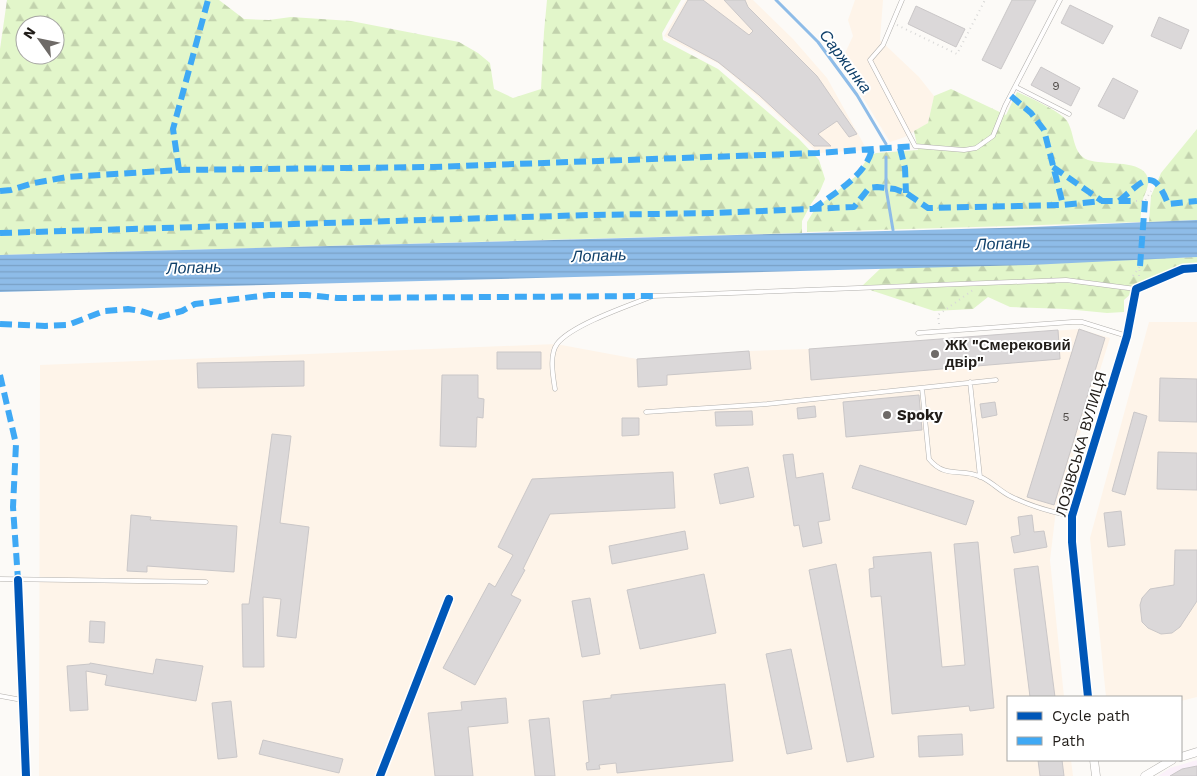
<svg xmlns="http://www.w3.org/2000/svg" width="1197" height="776" font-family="'Work Sans',sans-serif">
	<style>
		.built { fill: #fef4e9 }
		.education { fill: #fbf1fa }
		.forest { fill: url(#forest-firs); fill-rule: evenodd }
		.water { fill: url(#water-rules) }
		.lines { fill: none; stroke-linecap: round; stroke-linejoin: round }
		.stream { stroke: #8ebce8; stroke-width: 3 }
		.building { fill: #dbd8d9; stroke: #cac7c8 }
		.service-casing { stroke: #b1afac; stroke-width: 5 }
		.minor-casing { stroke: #b1afac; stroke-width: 9 }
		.path { stroke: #d8d8d7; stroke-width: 2; stroke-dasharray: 1 4; stroke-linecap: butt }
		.service { stroke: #fffefe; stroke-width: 4 }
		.minor { stroke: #fffefe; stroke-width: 8 }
		.quiet { stroke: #3fa9f5; stroke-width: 6; stroke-dasharray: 12 6; stroke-linecap: butt }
		.cycleway-casing { stroke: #fff; stroke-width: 11 }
		.cycleway { stroke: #0057b8; stroke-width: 8 }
		.poi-dot { fill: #6e6a67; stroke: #fff; stroke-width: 2 }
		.labels { text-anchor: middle; stroke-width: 4; stroke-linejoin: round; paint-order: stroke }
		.number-label { font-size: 12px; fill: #504c49 }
		.poi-label { font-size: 15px; font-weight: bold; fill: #211d19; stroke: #fff; text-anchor: start }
		.street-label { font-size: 15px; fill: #211d19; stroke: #fff }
		.water-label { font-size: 16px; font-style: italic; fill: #10406a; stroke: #fff }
	</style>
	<defs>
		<pattern id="forest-firs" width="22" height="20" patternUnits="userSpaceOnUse" patternTransform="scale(1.25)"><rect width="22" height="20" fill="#e2f6ca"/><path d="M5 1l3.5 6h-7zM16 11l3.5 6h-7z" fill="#c2d2ad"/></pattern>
		<pattern id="water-rules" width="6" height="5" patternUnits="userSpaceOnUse" patternTransform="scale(1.25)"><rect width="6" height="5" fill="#8ebce8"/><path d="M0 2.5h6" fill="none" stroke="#7aa1c6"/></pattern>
	</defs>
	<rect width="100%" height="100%" fill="#fcfaf7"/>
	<path class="built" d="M686 0H753L793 39 827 78 867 150 818 153 763 101 719 64 664 36Z
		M855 0H883L880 40 919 77 934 96 928 123 905 137 890 142 841 62 853 36 848 20Z
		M1149 322H1197V697L1181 701V697H1106L1090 538Z
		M1079 329 1110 338 1056 510 1050 560 1064 697H1008V760H1071L1073 776H39L40 365 556 344 637 359 749 351 809 349Z"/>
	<path class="education" d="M1197 760V776H1158L1170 768Z"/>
	<path class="forest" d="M7 0H219L244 19 269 20 291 17 351 21 459 42 478 53 490 63 494 89 513 98 541 89 544 32 547 0H681L662 33 663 40 718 69 799 139 819 160 825 179 820 191 811 204 802 221V233L0 255V49ZM25 25H55V55H25Z
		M951 89 1006 115 1017 92C1029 97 1060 111 1067 121 1075 133 1072 154 1088 160 1103 165 1137 160 1146 174 1152 184 1144 193 1142 203 1141 209 1141 216 1140 222L807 232V222L815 209 856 176 869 156 876 153 918 150 914 131 928 123 934 96Z
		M1197 129V220L1149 222 1151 196 1161 173Z
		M1197 257V269L1181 270 1136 289 1124 300V312L1107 313 1066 309 1010 307 988 297 973 309 934 311 861 287 881 268Z"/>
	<path class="water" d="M1197 220V257L1030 265 0 292V255L1032 227Z"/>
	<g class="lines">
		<path class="stream" d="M776 0 818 42 857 95 886 144
			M886 157V188L893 230"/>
	</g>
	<path class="building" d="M688 0H703L749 35 753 31 724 0H745L748 7 817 76 857 134 849 137 837 121 818 134 831 146H814L759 95 718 62 668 35Z
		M1012 0H1036L1001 69 982 60Z
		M1070 5 1113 26 1103 44 1061 23Z
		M916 6 965 29 956 47 908 24Z
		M1159 17 1189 30 1181 49 1151 36Z
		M1041 67 1080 88 1071 106 1031 85Z
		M1113 78 1138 91 1124 119 1098 106Z
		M1079 329 1105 338 1054 505 1027 497Z
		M1058 330 1060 359 811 380 809 349Z
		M749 351 751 369 667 375V385L638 387 637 359Z
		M497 352H541V369H497Z
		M304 361V386L198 388 197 363Z
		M442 375H478V398L484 399 483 418 477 417 476 447 440 446Z
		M1160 378 1197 379V422L1159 421Z
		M919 395 922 430 846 437 843 402Z
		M995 402 997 415 982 418 980 404Z
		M815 406 816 417 798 419 797 408Z
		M752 411 753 425 716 426 715 412Z
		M1134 412 1147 416 1125 495 1112 491Z
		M622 418H639V435L622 436Z
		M272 434 291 436 280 523 309 527 296 638 277 636 281 599 263 597 264 667H243L242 604H249Z
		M1158 452 1197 453V490L1157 489Z
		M793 454 796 478 823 473 830 520 818 522 822 543 803 547 799 525 794 526 783 455Z
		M860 465 974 501 966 525 852 488Z
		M748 467 754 497 720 504 714 474Z
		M673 472 675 508 550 514 523 569 525 570 511 595 521 600 475 685 443 668 489 583 495 587 513 555 498 547 532 479Z
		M1121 511 1125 545 1108 547 1104 513Z
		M131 515 151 517 150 520 237 526 234 572 147 566V572L127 571Z
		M1032 515 1034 532 1044 531 1047 547 1014 553 1011 537 1020 535 1018 517Z
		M685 531 688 549 612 564 609 546Z
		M978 542 994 708 970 711 969 706 892 714 881 596 871 597 869 569 874 568 873 557 931 552 942 667 965 665 954 544Z
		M1175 550H1197V601L1180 627 1172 633 1161 634 1148 628 1142 622 1140 605 1142 598 1150 589 1174 585Z
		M836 564 874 757 847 762 809 570Z
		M1038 566 1055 697H1030L1014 569Z
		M704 574 716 633 640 649 627 590Z
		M590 598 600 654 582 657 572 601Z
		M90 621 105 622 104 643 89 642Z
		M791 649 812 749 787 754 766 654Z
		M156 659 203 666 196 701 105 685 107 675 86 671 88 710 70 711 67 666 90 664V663L153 674Z
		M725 684 733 761 617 773 616 763 599 765 600 769 587 770 586 763 589 762 583 701 611 698V695Z
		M506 698 508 723 468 727 473 776H435L428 713 462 710 461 702Z
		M231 701 237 757 218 759 212 703Z
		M549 718 555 776H535L529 720Z
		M962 734 963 755 919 757 918 736Z
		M263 740 343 759 339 773 259 754Z
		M1038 760H1062L1064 776H1040Z
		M1197 766V776H1170L1182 769Z"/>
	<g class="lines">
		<g class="service-casing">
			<path id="service" d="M902 0 883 45 870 60 915 146 964 150 976 148 993 136 1005 106 1060 0
				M1016 87 1069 114
				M918 333 1072 322H1082L1127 336
				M970 382 980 477
				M922 388 929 459C946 480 962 467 981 477 992 482 1000 491 1010 496 1030 506 1051 512 1072 516
				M555 389C553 376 549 355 557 344 571 325 630 305 653 296L1066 280 1136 289
				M646 412 767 404 996 380
				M0 579 206 582
				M0 696 22 700"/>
		</g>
		<g class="minor-casing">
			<path id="minor" d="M18 580 26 776
				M1088 697 1072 542V516L1127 336 1136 289
				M1181 757 1197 752
				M1094 760 1096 776
				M380 776 449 599
				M1145 776 1172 760"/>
		</g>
		<path class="path" d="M897 25 957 54 985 0
			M1136 201H1145L1151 191
			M1133 276 1140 266
			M1139 276 1140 266
			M939 324 938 315 973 290"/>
		<use href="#service" class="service"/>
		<use href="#minor" class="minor"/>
		<path class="quiet" d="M1011 96 1031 113 1044 130 1063 205
			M900 148 905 168 906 193
			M1053 167 1102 201
			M179 170 173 129 208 0
			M0 191 11 190 34 183 67 177 179 170 433 167 818 153 915 146
			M1119 201C1143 181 1153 165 1168 204L1197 201
			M813 209C834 193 866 176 872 149
			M0 233 589 215 716 213 854 207 869 188 877 187 895 189 906 193 928 208 1063 205 1102 201H1136
			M1140 266 1145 201
			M0 324 45 326 68 325 104 311 128 309 141 311 160 317 182 311 195 304 269 295H307L337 298 653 296
			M0 375 16 444 13 507 18 580"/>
		<g class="cycleway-casing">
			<path id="cycleway" d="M18 580 26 776
				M1088 697 1072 542V516L1127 336 1136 289 1183 269 1197 268
				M380 776 449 599"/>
		</g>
		<use href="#cycleway" class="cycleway"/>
	</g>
	<g class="poi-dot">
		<circle cx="935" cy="354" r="5"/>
		<circle cx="887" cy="415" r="5"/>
	</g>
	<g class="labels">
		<g class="number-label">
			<text x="1056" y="90">9</text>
			<text x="1066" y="421">5</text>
		</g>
		<g class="poi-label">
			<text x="945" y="350">ЖК "Смерековий<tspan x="945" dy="17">двір"</tspan></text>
			<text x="897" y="420">Spoky</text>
		</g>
		<g class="street-label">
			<text transform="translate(1081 444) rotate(-74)" y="5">ЛОЗІВСЬКА ВУЛИЦЯ</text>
		</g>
		<g class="water-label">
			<text transform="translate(846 61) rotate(53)" y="6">Саржинка</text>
			<text transform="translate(1003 243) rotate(-2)" y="6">Лопань</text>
			<text transform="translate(599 255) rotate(-2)" y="6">Лопань</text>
			<text transform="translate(194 267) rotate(-2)" y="6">Лопань</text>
		</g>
	</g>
	<rect x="1007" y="696" width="175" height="65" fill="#ffffff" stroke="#a6a5a3"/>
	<rect x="1017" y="712" width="25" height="8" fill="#0057b8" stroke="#a6a5a3"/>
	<text x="1052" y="721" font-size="15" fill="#211d19">Cycle path</text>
	<rect x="1017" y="737" width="25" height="8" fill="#3fa9f5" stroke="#a6a5a3"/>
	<text x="1052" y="746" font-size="15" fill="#211d19">Path</text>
	<g transform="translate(40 40) rotate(303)"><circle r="24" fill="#ffffff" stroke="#a6a5a3"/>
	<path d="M0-4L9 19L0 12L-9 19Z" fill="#6e6a67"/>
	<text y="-8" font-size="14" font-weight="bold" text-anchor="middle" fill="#211d19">N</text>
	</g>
</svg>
